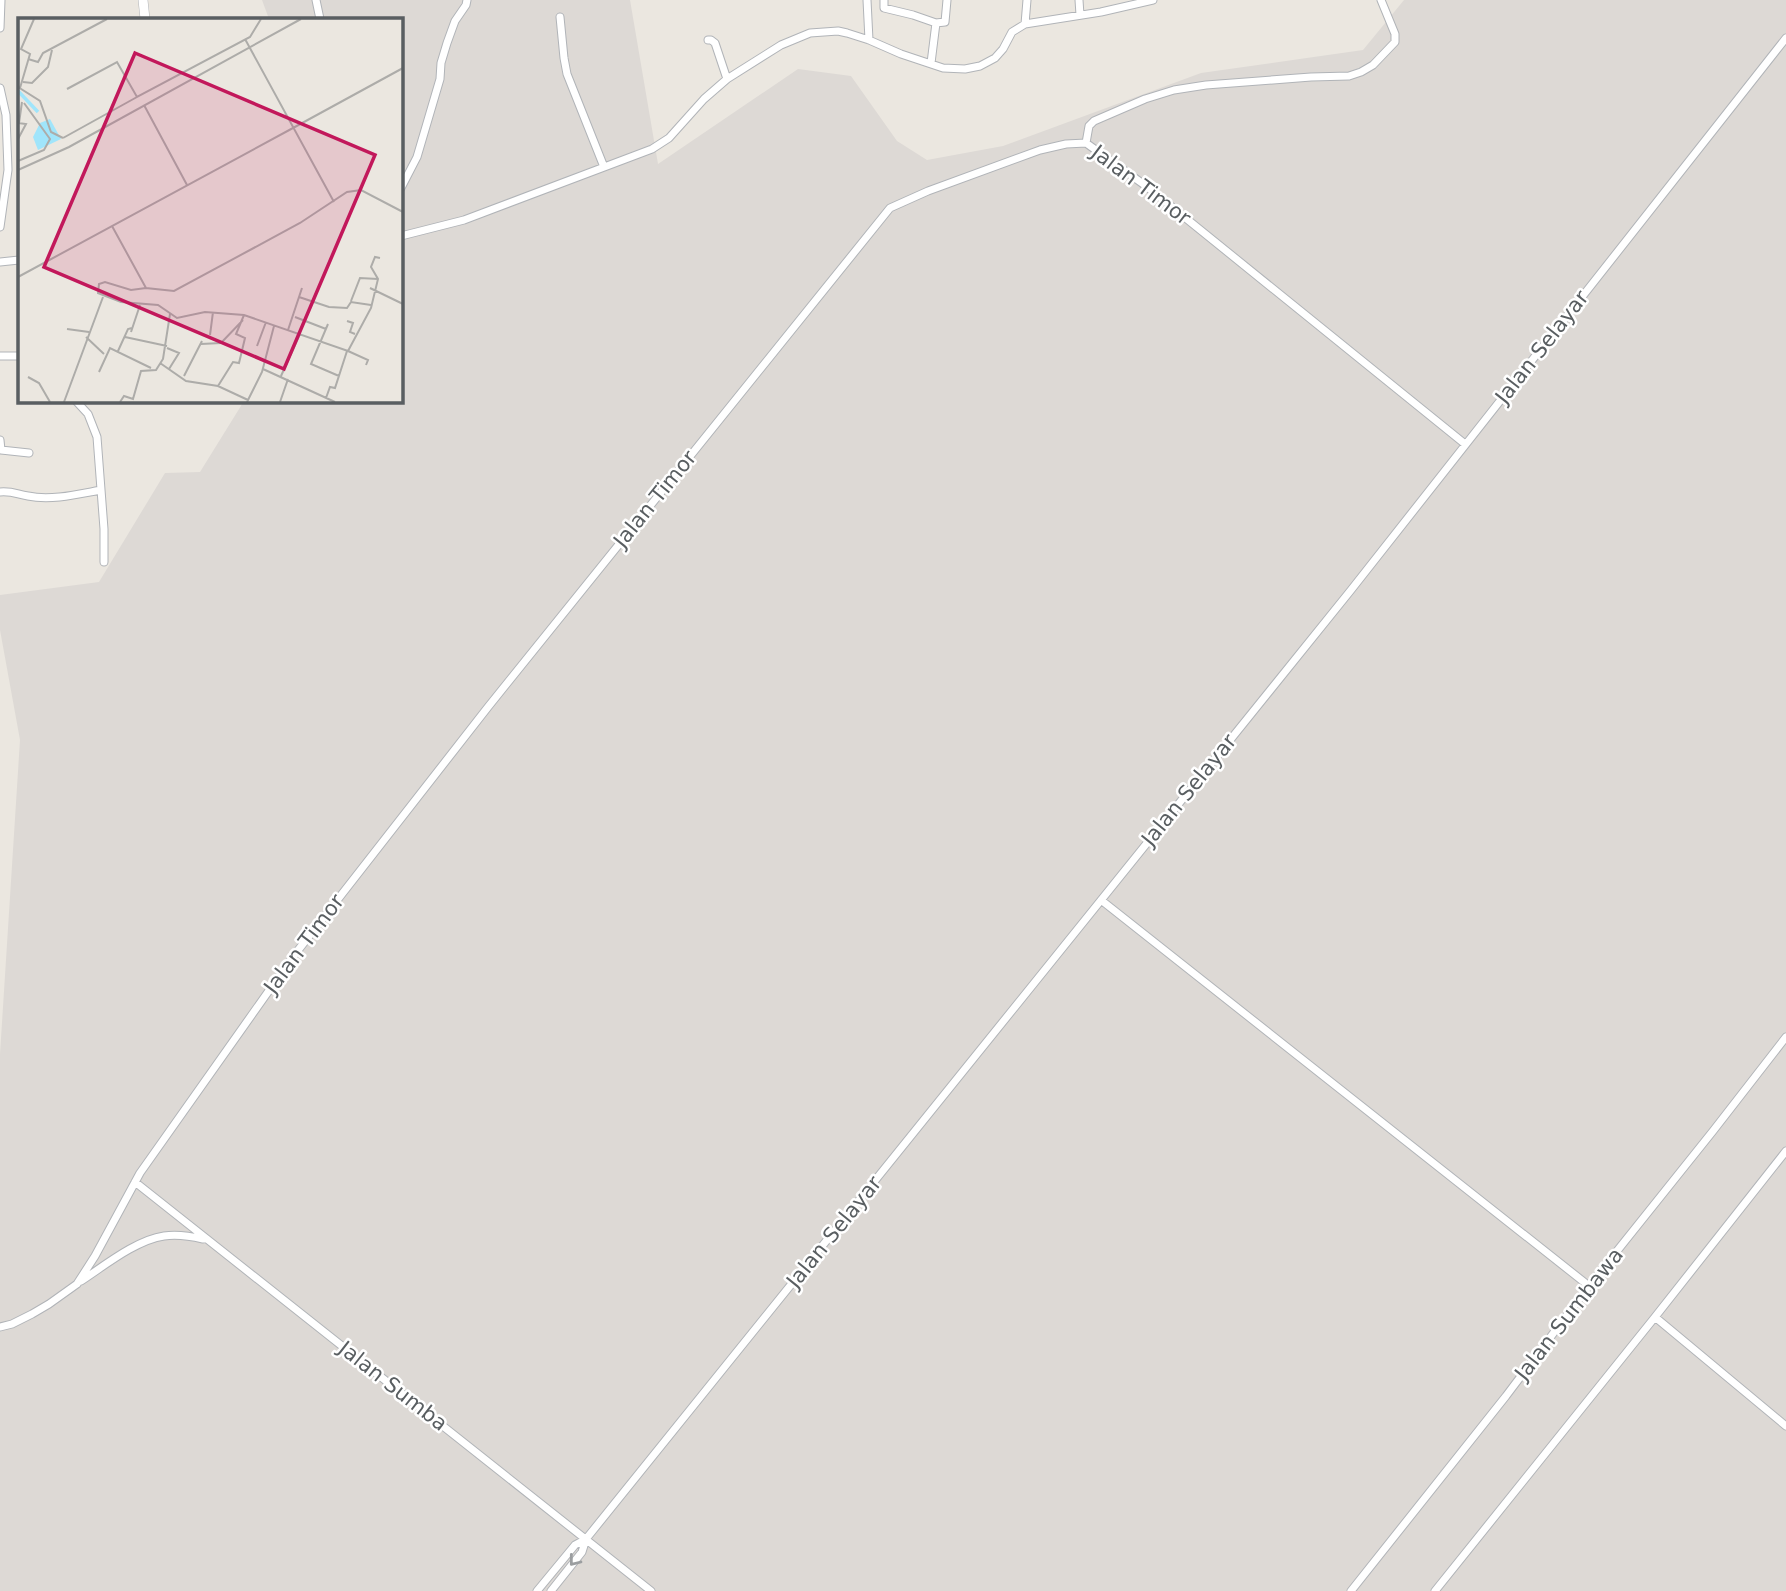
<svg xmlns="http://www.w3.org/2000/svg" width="1786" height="1591" font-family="'DejaVu Sans',sans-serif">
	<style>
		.industrial { fill: #ddd9d5 }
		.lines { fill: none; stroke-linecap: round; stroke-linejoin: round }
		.minor-casing { stroke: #b1b4b8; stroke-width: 9 }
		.tertiary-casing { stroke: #b1b4b8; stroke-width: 10 }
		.minor { stroke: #fff; stroke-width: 7 }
		.tertiary { stroke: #fff; stroke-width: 9 }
		.oneway { stroke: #9b9ea0 }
		.labels { text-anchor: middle; stroke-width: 5; stroke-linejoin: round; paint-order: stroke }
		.street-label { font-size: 21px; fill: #595e61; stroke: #fff }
		.inset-river { fill: none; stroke: #a0e5fb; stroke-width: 3.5 }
		.inset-road { fill: none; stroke: #adaca9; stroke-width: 2 }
		.view { fill: #c2185b; fill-opacity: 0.15; stroke: #c2185b; stroke-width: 3.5 }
		.inset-edge { fill: none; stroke: #595e61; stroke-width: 3.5 }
	</style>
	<rect width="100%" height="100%" fill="#ebe7e0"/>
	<path class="industrial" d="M262 0H630L658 164 798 69 851 76 897 141 927 160 1003 146 1201 73 1363 50 1404 0H1786V1591H0V1054L20 740 0 630V595L99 582 165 473 200 472 244 401H401V19H269Z"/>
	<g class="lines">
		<g class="minor-casing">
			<path id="minor" d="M316 0 320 19
				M867 0 869 40
				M884 0V8L913 15 936 23
				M1079 0 1080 15
				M560 17 564 58 567 74 604 167
				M1025 24 1027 0
				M0 28 1 0
				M708 40H711L715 43 727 79
				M931 63 936 23 945 22 947 0
				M0 88 6 115 8 170 0 227
				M1086 143 1089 126 1094 121 1145 99 1174 90 1206 85 1311 77 1349 76 1361 72 1373 65 1395 42V34L1381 0
				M401 188 417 157 440 79 441 63 447 43 455 21 466 5 467 0
				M401 236 464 220 652 149 669 138 704 99 727 79 781 45 810 33 838 31 847 33 869 40 901 54 943 68 965 69 980 66 995 58 1003 49 1012 32 1025 24 1101 12 1153 0
				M0 262 19 260
				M0 356H19
				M76 401 88 414 97 437 104 529V562
				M0 440 1 450 29 453
				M0 492C13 491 16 494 28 496 51 501 79 494 101 490
				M1101 900 1589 1286
				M135 1182 651 1591
				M81 1281C104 1266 136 1240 164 1236 178 1234 190 1236 203 1239
				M1655 1317 1786 1151
				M0 1327 12 1324 32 1314 49 1304 77 1284 95 1256 140 1173 292 958 488 707 890 208 928 191 1040 150 1066 144 1086 143 1146 186 1465 444
				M586 1539 1351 590 1786 38
				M537 1591 575 1545 586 1539 582 1552 551 1591
				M1351 1591 1506 1396 1589 1286 1713 1131 1786 1037
				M1435 1591 1655 1317 1786 1426"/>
		</g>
		<g class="tertiary-casing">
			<path id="tertiary" d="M143 0 145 19"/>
		</g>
		<use href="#minor" class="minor"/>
		<use href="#tertiary" class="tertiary"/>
	</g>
	<defs><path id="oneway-chevron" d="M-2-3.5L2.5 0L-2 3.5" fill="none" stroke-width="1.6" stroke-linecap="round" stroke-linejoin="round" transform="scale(1.75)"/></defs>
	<use class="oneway" href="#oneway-chevron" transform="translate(574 1561) rotate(128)"/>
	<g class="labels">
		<g class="street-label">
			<text transform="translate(1141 185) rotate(37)" y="7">Jalan Timor</text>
			<text transform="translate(1542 347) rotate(-52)" y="7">Jalan Selayar</text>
			<text transform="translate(655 499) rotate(-51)" y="7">Jalan Timor</text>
			<text transform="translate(1189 790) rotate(-51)" y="7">Jalan Selayar</text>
			<text transform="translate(304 944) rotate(-53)" y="7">Jalan Timor</text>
			<text transform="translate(834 1232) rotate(-51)" y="7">Jalan Selayar</text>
			<text transform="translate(1569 1314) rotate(-52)" y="7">Jalan Sumbawa</text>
			<text transform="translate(393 1386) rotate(38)" y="7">Jalan Sumba</text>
		</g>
	</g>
	<g transform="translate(18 18)">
		<rect width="385" height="385" fill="#ebe7e0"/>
		<path d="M32 101 43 121 20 132 15 119 22 105Z" fill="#a0e5fb"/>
		<path class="inset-river" d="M0 73 20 94"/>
		<path class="inset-road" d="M227 21 316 184M10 41 20 44 25 35 89 1M5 64 14 65 30 49 34 32M0 69 22 83 33 114 45 120M2 70 12 36 3 31 16 1M49 71 99 44 119 79 232 19 243 1M126 87 169 167M0 105 8 106 0 121M1 105 4 84M275 110 385 50M45 120 119 79M0 143 26 132 32 121 6 85M0 152 51 129 283 1M94 208 128 270 156 273 282 205 329 174 343 172 385 194M0 259 275 110M128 270 113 272 87 264 81 266 80 275 103 284 140 287 159 300 187 294 226 297 330 333 353 290 360 261 353 249 357 239 362 240M352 270 385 286M281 279 311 289 329 290 333 284 353 287M333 283 342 260 360 261M277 299 308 311M329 303 335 305 332 314 337 316M310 306 293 346 321 358M49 311 71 314M270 312 284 270M113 314 122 287M192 317 195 294M68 319 86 336M107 319 149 328M183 326 203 325 225 302M239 328 248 304M149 330 161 335 151 351M100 333 110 311 114 310M330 333 350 342 348 347M142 345 168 363 200 368 230 382M245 351 317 384M81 354 92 330 133 350M166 358 184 323M263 358 282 316M10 359 21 365 32 384M200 368 215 344 221 345 227 320 218 316 226 297M308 380 312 369 317 370 329 333M46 384 85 279M102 384 106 378 115 381 123 353 138 352 145 341 152 296M229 384 244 354 256 308M262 384 270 361"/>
		<path class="view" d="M117 35 357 137 266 351 26 249Z"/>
		<rect width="385" height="385" class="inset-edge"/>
	</g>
</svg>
